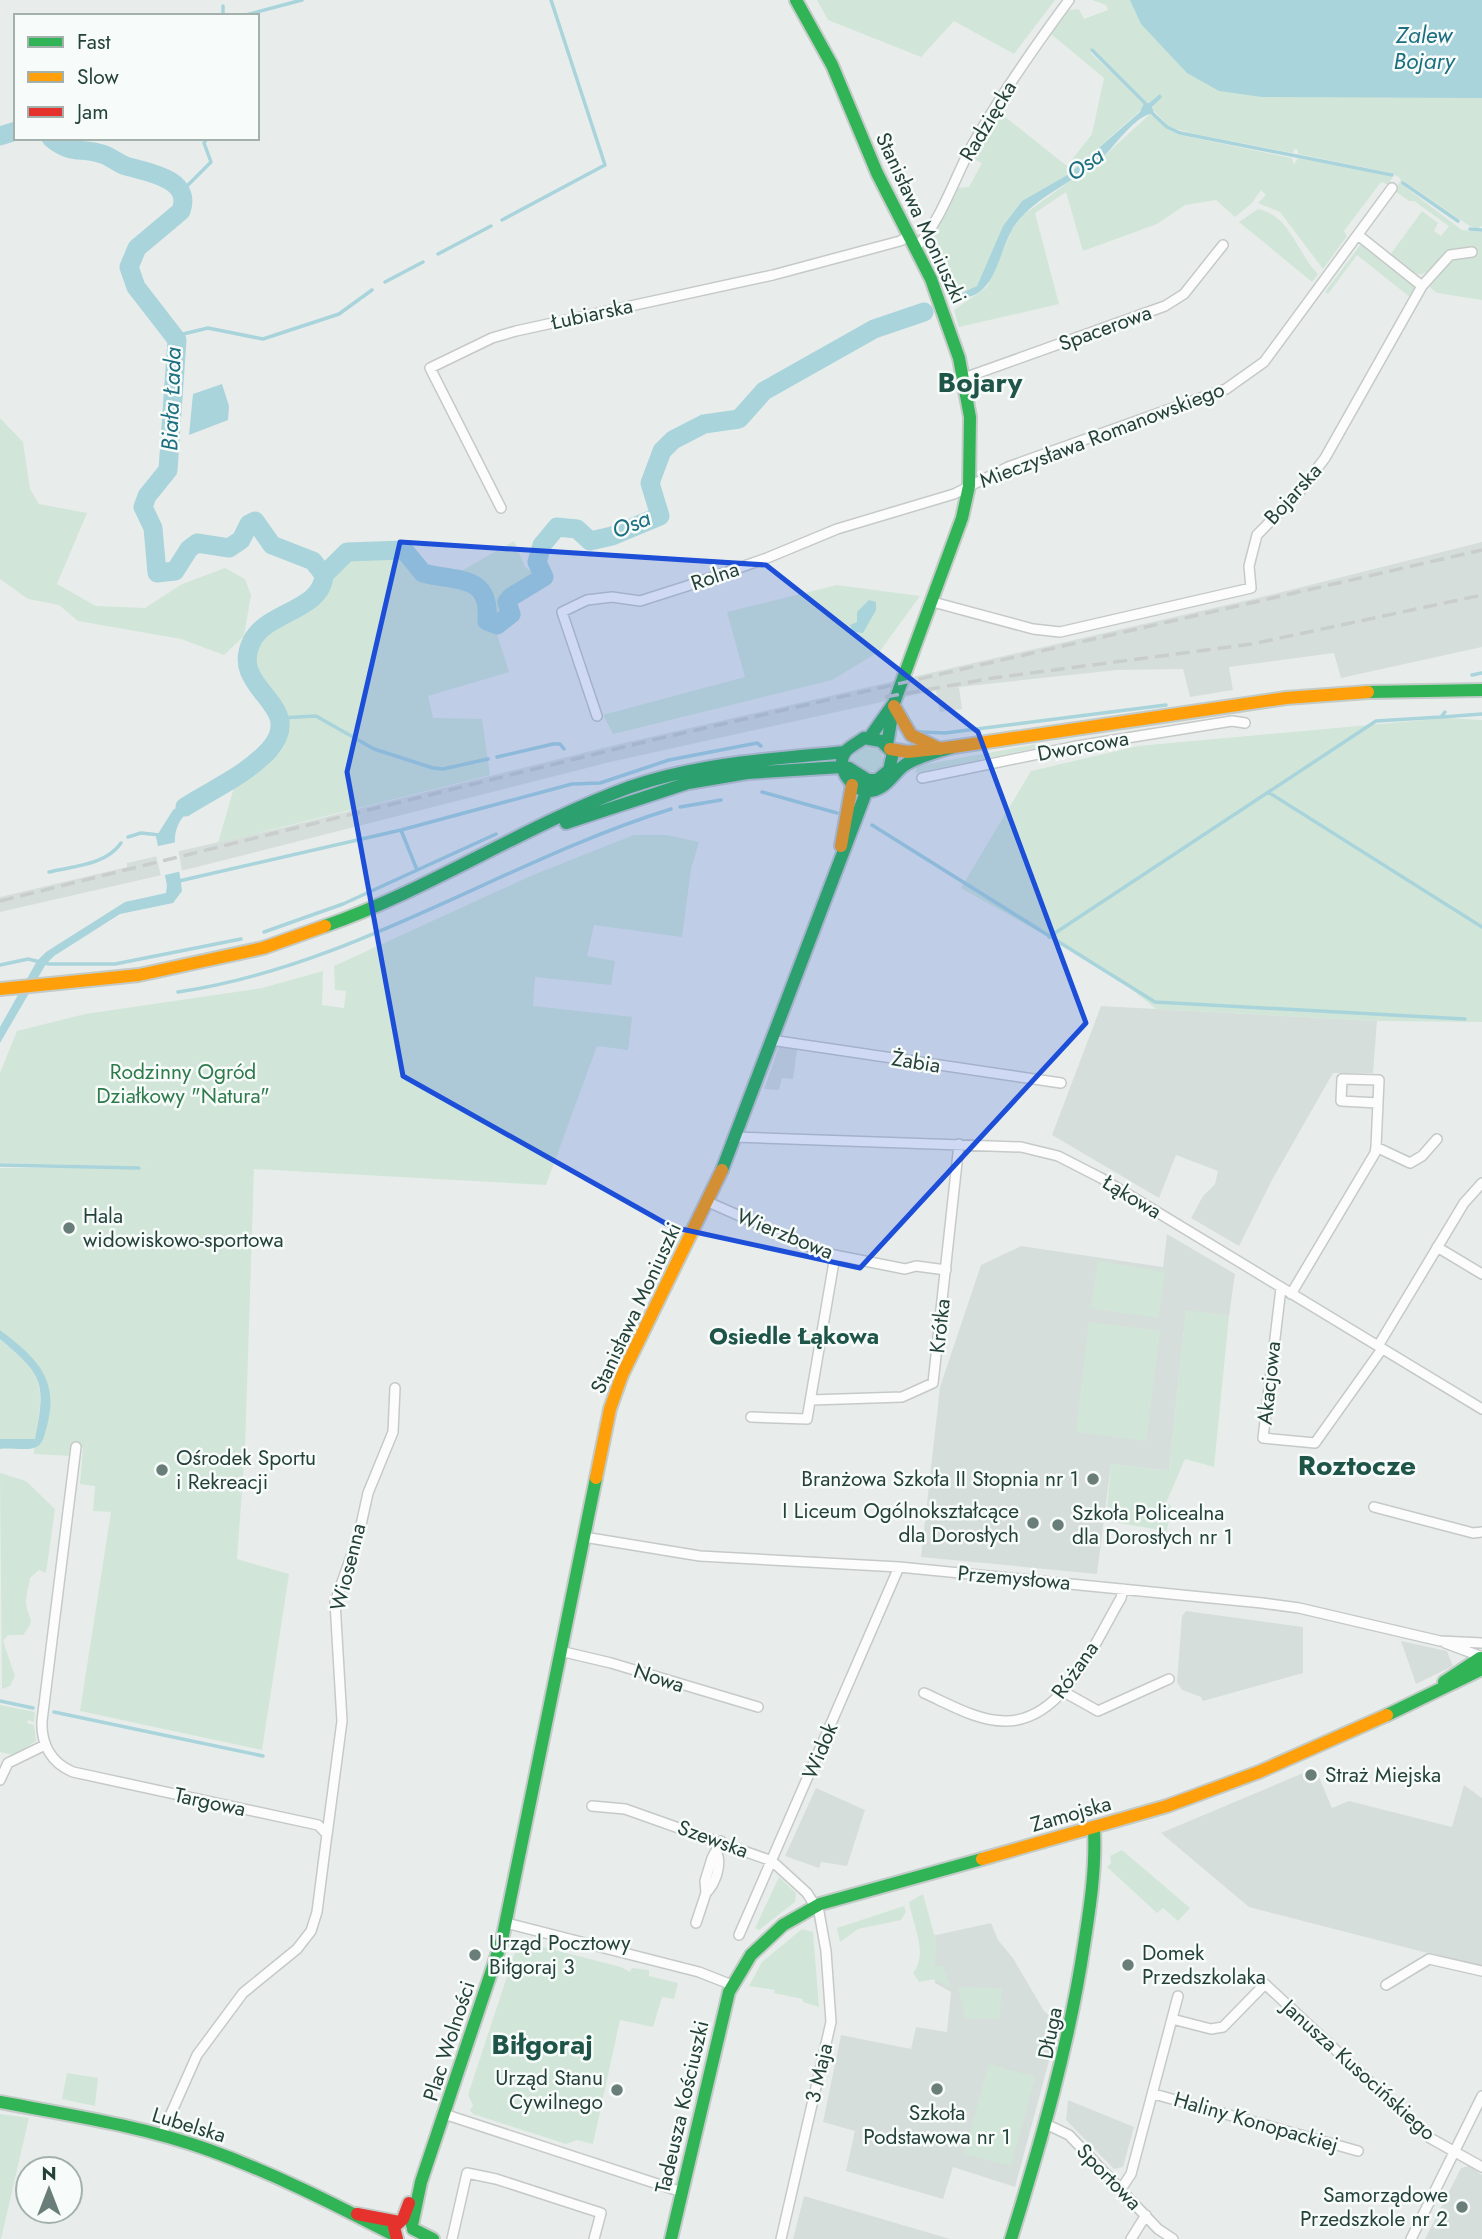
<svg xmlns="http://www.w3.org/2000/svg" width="1482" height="2239" font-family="Jost,sans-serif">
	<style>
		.built { fill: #d6dedb }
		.green { fill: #d1e6d8 }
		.water { fill: #a9d4db }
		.pier { fill: #e8edeb }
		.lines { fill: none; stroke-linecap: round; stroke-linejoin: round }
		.stream { stroke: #a9d4db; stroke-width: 3.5 }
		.river { stroke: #a9d4db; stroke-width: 19 }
		.street-casing { stroke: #c5cac8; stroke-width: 12 }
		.fast-casing { stroke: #c3cbc8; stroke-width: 16 }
		.slow-casing { stroke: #c3cbc8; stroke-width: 16 }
		.jam-casing { stroke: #c3cbc8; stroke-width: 16 }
		.street { stroke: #fcfcfc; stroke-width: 9 }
		.fast { stroke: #30b455; stroke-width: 12 }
		.slow { stroke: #ff9f0a; stroke-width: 12 }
		.jam { stroke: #e5322d; stroke-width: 12 }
		.rail { stroke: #c9cdcc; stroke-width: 3.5; stroke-dasharray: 14 7; stroke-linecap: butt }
		.marked { fill: #1d4ed8; fill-opacity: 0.2; stroke: #1d4ed8; stroke-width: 5; stroke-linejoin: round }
		.poi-dot { fill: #697e78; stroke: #f7fbf9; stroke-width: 2.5 }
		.labels { text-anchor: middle; stroke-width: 5; stroke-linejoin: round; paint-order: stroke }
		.street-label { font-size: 21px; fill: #24423a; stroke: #f7fbf9 }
		.park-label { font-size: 21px; fill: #2d7a4b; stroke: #f7fbf9 }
		.poi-label { font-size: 21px; fill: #24423a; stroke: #f7fbf9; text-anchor: start }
		.water-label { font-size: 23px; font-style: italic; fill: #1c6f80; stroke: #f7fbf9 }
		.neighbourhood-label { font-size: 23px; font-weight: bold; fill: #1f5548; stroke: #f7fbf9 }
		.district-label { font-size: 28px; font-weight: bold; fill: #1f5548; stroke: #f7fbf9 }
	</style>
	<rect width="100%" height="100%" fill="#e8edeb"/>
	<path class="built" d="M1482 542V647L1341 678 1334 653 1229 667 1233 690 1190 697 1183 669 1117 670 959 687 962 709 940 712 936 691 918 694 610 762 197 867 0 912V897L127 867V863L285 827 607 747 1266 596Z
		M1101 1006 1377 1021 1373 1073H1333L1272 1180 1239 1246 1191 1218 1203 1196 1215 1184 1218 1171 1176 1155 1159 1198 1052 1135Z
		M779 1046 797 1050 793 1079 782 1078 779 1090 764 1089Z
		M1167 1234 1235 1274 1229 1316 1186 1311 1169 1471 1111 1464 1097 1574 921 1557 940 1387 981 1265 1021 1246 1163 1267Z
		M1186 1611 1303 1627V1673L1203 1701 1201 1697 1182 1690 1177 1682 1182 1616Z
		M1401 1641 1447 1651 1453 1666 1416 1684Z
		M1315 1768 1332 1808 1349 1801 1452 1827 1464 1785 1482 1798V1967L1249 1907 1161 1833Z
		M816 1788 865 1810 847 1866 821 1862 819 1868 785 1856Z
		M991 1923 998 1940 1013 1958 1044 2011 1059 2024 1015 2187 953 2167 943 2199 846 2171 855 2131 823 2122 841 2035 911 2049 916 2027 947 2032 951 1992 935 1983 927 1937Z
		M1068 2100 1134 2127 1123 2167 1114 2169 1066 2120Z
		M1469 2166 1482 2175V2239H1425L1461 2168Z
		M804 2196 950 2239H793Z"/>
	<path class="green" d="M817 0H1055L1014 54 954 21 921 57 828 20Z
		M1092 0H1482V226L1477 229 1468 225 1404 181 1401 184 1462 230 1482 232V300L1437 293 1427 285 1454 256 1469 249 1452 250C1421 275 1426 287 1390 255L1422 211 1438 223 1434 231 1441 236 1449 226 1414 201H1409L1395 191 1401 179 1392 173 1298 154V150L1294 149 1293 153 1190 133 1170 127 1152 109 1160 95 1149 103 1146 102 1092 48 1090 52 1144 103 1142 109 1069 174 1022 201 1003 226 977 286 971 291 959 292V297L949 301 930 242 956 188 969 187 982 163 973 159 999 112 1067 166 1092 134 1104 78 1051 34 1068 10 1079 9 1084 19 1108 10 1106 5Z
		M1150 114 1180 135 1292 158 1294 165 1298 158 1393 177 1388 185 1382 182 1378 186 1344 231 1347 236 1323 269 1280 212 1258 203 1266 195 1261 190 1252 203 1235 217 1216 200 1185 205 1157 224 1083 251 1066 192 1035 213 1059 304 959 327 954 310 987 287 1012 230 1023 215 1102 158Z
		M1258 209C1291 216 1296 252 1318 274L1312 282 1239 222Z
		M1361 244 1412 283 1416 289 1411 298 1357 255 1328 294 1325 292Z
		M0 418 23 442 30 489 39 504 87 513 57 584 96 606 145 608 182 584 225 568 245 579 251 595 244 636 224 655 181 639 78 621 59 605 28 599 0 579Z
		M514 541 525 567 541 578 505 599 506 617 497 623 488 619C494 592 478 583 456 574Z
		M396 550 408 556 420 571V575C442 578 481 577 486 606 487 612 484 617 485 623L495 628 509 672 428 696 433 718 482 719 490 775 218 843 235 784 271 756 288 722C282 696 253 686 252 658 251 630 304 612 323 596 340 580 326 557 362 552L365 560H369L375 553Z
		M837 585 920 596 880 651 832 680 613 734 603 715 745 677 727 612Z
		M1446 718 1482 720V1022L1377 1021 1156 1009 1109 971 961 888 1031 771 1138 746Z
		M1037 744 1041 747 915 773 917 766Z
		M868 746 879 749 884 759 880 768 871 772 851 760 858 750Z
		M634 835H666L699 842 691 869 682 937 594 925 587 956 615 961 611 985 535 977 533 1006 632 1017 628 1050 597 1046 546 1185 254 1169 245 1449 237 1559 289 1574 262 1750 80 1711 111 1512 93 1511 95 1486 80 1484 83 1448 71 1447 70 1456 34 1454V1448L43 1440C58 1385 43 1363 0 1330V1168L151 1167 0 1163V1073L17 1031 85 1014 262 988 323 971 322 1005 344 1008 346 991 335 990 334 966 533 875Z
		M1098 1261 1165 1272 1158 1318 1091 1308Z
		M1186 1310 1229 1316 1214 1467 1185 1459 1166 1503 1171 1505 1167 1531 1106 1521 1111 1464 1169 1471Z
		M1089 1322 1160 1331 1146 1441 1076 1432Z
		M0 1339C44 1376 45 1383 35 1439H0Z
		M0 1473 26 1481 55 1509 46 1573 39 1570 30 1578C29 1586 26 1594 26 1602 27 1620 38 1617 23 1635H8L3 1641 15 1676 10 1686 2 1689Z
		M0 1705 35 1712 34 1722 28 1720 27 1723 34 1725 36 1741 14 1755 0 1752Z
		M1122 1850 1190 1908 1178 1921 1163 1908 1157 1913 1107 1867 1111 1863 1110 1856Z
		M779 1877 796 1893 795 1902 759 1930 755 1928Z
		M923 1894 936 1941 935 1966H943L951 1988 935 1979 919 1982 913 1973C929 1952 912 1924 909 1902Z
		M904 1906 906 1912 901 1920 858 1929 840 1942 837 1928Z
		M802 1929 813 1932 819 2007 803 2002V1999L774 1993 775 1990 749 1986 762 1962Z
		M531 1944 621 1967 630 1972 632 1968 649 1970V1976L678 1983 674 1999 662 1997 653 2027 620 2020 593 2144 577 2140 566 2144 473 2114 470 2110 473 2105 468 2095 515 1952 525 1954Z
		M958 1987 1002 1988 999 2019 965 2018Z
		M989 2064 1035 2077 1011 2166 964 2154Z
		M67 2073 98 2078 95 2106 62 2099Z
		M0 2114 29 2118 1 2239H0Z"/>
	<path class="water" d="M1130 0H1482V98L1262 97 1219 91 1187 73 1141 24Z
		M1160 94 1162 97 1152 107 1154 113C1135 115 1116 145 1102 158 1074 183 1033 197 1013 228 998 253 996 295 963 298L962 293 977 286 1003 226 1022 201 1069 174 1140 112 1144 103H1149Z
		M222 384 229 406 228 420 189 435 193 394Z
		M869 600 876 602V610L863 633 853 632 850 625 857 622V612Z
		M202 792 207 799C159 824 178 849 182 891L173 903 120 914 54 956 46 964 0 1043V1027L37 961 46 952 125 902 166 893 167 885 156 837 173 810Z
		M0 1330C35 1357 60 1378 47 1426 45 1432 44 1442 38 1446 30 1452 10 1447 0 1449V1439H35C46 1383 44 1376 0 1339Z"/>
	<path class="pier" d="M177 842 182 871 161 876 154 847Z"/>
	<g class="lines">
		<path class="stream" d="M223 6V16
			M242 16 302 0
			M1092 50 1147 105
			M1151 112 1167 127 1180 133 1392 175
			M1403 183 1458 221
			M180 193 211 162 204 143 207 138
			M502 220 605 165 551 0
			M1470 229 1482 230
			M438 254 491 226
			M385 282 423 262
			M175 336 208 328 263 339 339 314 372 290
			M1472 675 1482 673
			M1442 717 1482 714
			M280 718 316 716 374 749 433 768 443 769 488 759
			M920 732 945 733 1166 705
			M497 757 553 744H560L564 749
			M762 792 837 813
			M1268 792 1482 927
			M680 807 721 800
			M872 825 1155 1002 1465 1019
			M401 830 417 870
			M128 837 141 833 160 835
			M49 872C74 866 106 865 121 843
			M179 881 401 830 572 784 600 783 669 760 757 743 761 746
			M264 932 343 904 496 834
			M1049 937 1376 721 1441 717 1445 712
			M0 965 28 959 49 964H115L241 939
			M178 992C354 966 504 861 671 809
			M0 1165 139 1168
			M0 1701 33 1708
			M54 1712 263 1756"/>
		<path class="river" d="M0 136 16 131
			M51 138C71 155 81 147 102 154 110 156 117 163 126 166 146 172 193 178 181 211L137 248 129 267 136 287 177 340 168 470 147 496 143 507 153 528 157 573 175 571 189 549 197 543 229 548 241 540 249 524 255 521 272 545 313 561 324 575C322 611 267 611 252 641 227 690 309 704 269 750 246 775 213 789 185 807
			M324 575 347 552 404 550 423 573C456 582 491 573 487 621L497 625 511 614 507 602 511 597 544 577 537 562 542 545 557 527 577 529 590 541 612 536 660 516 650 483 662 451 673 440 704 424 739 419 764 391 874 329 924 312"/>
		<g class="street-casing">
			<path id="street" d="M1358 235 1422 286
				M916 247C940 224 956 174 973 144 1002 93 1035 46 1069 0
				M964 378 1165 306 1184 294 1223 245
				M501 508 430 368 492 338 516 331 773 275 900 241 909 236
				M933 602 1033 629 1060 632 1251 588 1249 566 1257 535 1301 490 1325 458 1422 286 1450 255 1472 252
				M597 716 562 612 587 600 612 597 640 601 687 586 767 558 837 529 954 494 1008 467 1226 389 1264 362 1392 188
				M922 778 1077 746 1232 721 1245 723
				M771 1040 1061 1083
				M734 1137 1021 1147 1058 1156 1101 1178 1482 1409
				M1376 1147 1410 1163 1422 1156 1437 1139
				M708 1202 824 1253 905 1269 916 1266 946 1270
				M1437 1247 1482 1274
				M1281 1288 1263 1438 1315 1443 1382 1349
				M1291 1294 1375 1153 1376 1147 1379 1080 1342 1079 1341 1101 1378 1103
				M1378 1346 1464 1203 1482 1183
				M811 1400 902 1397 933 1383 959 1144
				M751 1417 807 1419 835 1256
				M76 1447 42 1721C41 1744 51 1763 73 1772L318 1825 327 1834 317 1912 311 1931 297 1949 243 1993 197 2055 161 2136
				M1374 1507 1473 1533 1482 1532
				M584 1537 700 1556 899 1567 1262 1603 1299 1608 1440 1641 1482 1643
				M1445 1643 1480 1656
				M560 1651 611 1663 758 1707
				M1064 1692 1098 1711 1169 1679
				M924 1693C949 1704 977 1721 1005 1721 1063 1722 1095 1642 1121 1598L1123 1589
				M0 1780 8 1763 45 1745
				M592 1806 625 1809 772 1861 807 1893 819 1912 826 1951 831 2022 781 2239
				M327 1835 342 1721 335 1602 359 1534 368 1493 393 1432 395 1388
				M706 1893C715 1884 722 1866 717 1853
				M506 1923 699 1972 732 1985
				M696 1923 706 1893 705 1881 712 1858 721 1841
				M739 1935 899 1567
				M1386 1985 1429 1959 1482 1971
				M1172 2019 1211 2029 1223 2027 1265 1984 1430 2138 1482 2167
				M1154 2094 1358 2151
				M444 2114 682 2192
				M1048 2125 1069 2135 1158 2229 1173 2239
				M1121 2189 1131 2174 1178 1996
				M452 2239 467 2173 496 2179 601 2213 594 2239
				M1131 2239 1146 2215
				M1411 2239 1482 2096"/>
		</g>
		<g class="fast-casing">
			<path id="fast" d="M796 0 832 65 877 173 931 279 959 358 970 417 969 486 962 518 894 703 887 745
				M1368 692 1482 690
				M870 737 894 703
				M566 823 688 783 747 773 841 767C844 767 846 767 849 768L868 780H877L889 770 893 753 881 741 864 738C859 742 851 746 846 751 834 765 851 790 868 791 884 791 892 776 902 767 914 757 938 752 953 747
				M325 926C431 889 525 825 630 787 699 763 773 759 845 752
				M722 1170 870 782
				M1444 1682 1480 1658
				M1387 1715 1482 1669
				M0 2102C70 2115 142 2126 209 2150 273 2173 334 2204 394 2235
				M412 2225 421 2182 502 1940 596 1478
				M413 2229 433 2239
				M671 2239 729 1992 751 1955 783 1925 820 1904 982 1859
				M1011 2239C1041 2142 1069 2045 1084 1945 1090 1907 1096 1868 1094 1829"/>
		</g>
		<g class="slow-casing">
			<path id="slow" d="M894 706 911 735 940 749
				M890 749 908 752 953 747 1286 698 1368 692
				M841 846 852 785
				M0 989 139 975 263 948 325 926
				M596 1478 610 1409 622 1375 722 1170
				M982 1859 1167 1806 1259 1772 1387 1715"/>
		</g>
		<g class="jam-casing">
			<path id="jam" d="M357 2214 399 2222
				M397 2239 394 2227 403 2219 409 2203"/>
		</g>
		<use href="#street" class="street"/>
		<use href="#fast" class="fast"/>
		<use href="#slow" class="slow"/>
		<use href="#jam" class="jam"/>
		<path class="rail" d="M885 697 993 678 1252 644 1482 595
			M0 901 640 743 1482 550"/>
	</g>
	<path class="marked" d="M400 542 766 565 978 732 1086 1023 860 1268 672 1227 403 1076 347 772Z"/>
	<g class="poi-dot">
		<circle cx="69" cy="1228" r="7"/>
		<circle cx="162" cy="1470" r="7"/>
		<circle cx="1093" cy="1479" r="7"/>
		<circle cx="1033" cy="1523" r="7"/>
		<circle cx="1058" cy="1525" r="7"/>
		<circle cx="1311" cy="1775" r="7"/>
		<circle cx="475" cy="1955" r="7"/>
		<circle cx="1128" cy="1965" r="7"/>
		<circle cx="937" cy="2089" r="7"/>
		<circle cx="617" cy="2090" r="7"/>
		<circle cx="1462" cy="2207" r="7"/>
	</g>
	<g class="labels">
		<g class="street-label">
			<text transform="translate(988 121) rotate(-59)" y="7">Radzięcka</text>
			<text transform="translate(921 218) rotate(65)" y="7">Stanisława Moniuszki</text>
			<text transform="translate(592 314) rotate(-12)" y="7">Łubiarska</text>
			<text transform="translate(1105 328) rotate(-20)" y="7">Spacerowa</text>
			<text transform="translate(1102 435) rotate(-21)" y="7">Mieczysława Romanowskiego</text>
			<text transform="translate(1293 494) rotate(-48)" y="7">Bojarska</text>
			<text transform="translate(715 576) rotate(-19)" y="7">Rolna</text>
			<text transform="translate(1083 746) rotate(-10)" y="7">Dworcowa</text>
			<text transform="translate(916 1062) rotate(9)" y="7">Żabia</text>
			<text transform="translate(1132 1197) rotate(31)" y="7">Łąkowa</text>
			<text transform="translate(785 1234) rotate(22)" y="7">Wierzbowa</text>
			<text transform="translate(636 1308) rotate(-65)" y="7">Stanisława Moniuszki</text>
			<text transform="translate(940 1326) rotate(-84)" y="7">Krótka</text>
			<text transform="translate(1269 1383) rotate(-84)" y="7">Akacjowa</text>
			<text transform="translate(348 1567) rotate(-76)" y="7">Wiosenna</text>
			<text transform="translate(1014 1578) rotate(5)" y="7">Przemysłowa</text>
			<text transform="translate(1075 1670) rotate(-55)" y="7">Różana</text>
			<text transform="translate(659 1678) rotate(18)" y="7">Nowa</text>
			<text transform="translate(820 1751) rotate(-67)" y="7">Widok</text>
			<text transform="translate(210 1802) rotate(12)" y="7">Targowa</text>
			<text transform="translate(1071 1814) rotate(-16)" y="7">Zamojska</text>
			<text transform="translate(713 1839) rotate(20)" y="7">Szewska</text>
			<text transform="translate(1050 2033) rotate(-79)" y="7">Długa</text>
			<text transform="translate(449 2041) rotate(-72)" y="7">Plac Wolności</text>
			<text transform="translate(1359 2070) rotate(42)" y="7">Janusza Kusocińskiego</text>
			<text transform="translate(819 2073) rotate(-77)" y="7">3 Maja</text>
			<text transform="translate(682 2107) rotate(-77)" y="7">Tadeusza Kościuszki</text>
			<text transform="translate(1256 2122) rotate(16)" y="7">Haliny Konopackiej</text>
			<text transform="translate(189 2125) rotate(17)" y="7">Lubelska</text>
			<text transform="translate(1109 2177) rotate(46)" y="7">Sportowa</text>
		</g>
		<g class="park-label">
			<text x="183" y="1079">Rodzinny Ogród<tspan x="183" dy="24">Działkowy "Natura"</tspan></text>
		</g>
		<g class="poi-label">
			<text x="83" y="1223">Hala<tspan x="83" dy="24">widowiskowo-sportowa</tspan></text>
			<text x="176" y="1465">Ośrodek Sportu<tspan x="176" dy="24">i Rekreacji</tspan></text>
			<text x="1079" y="1486" text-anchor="end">Branżowa Szkoła II Stopnia nr 1</text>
			<text x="1019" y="1518" text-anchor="end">I Liceum Ogólnokształcące<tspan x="1019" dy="24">dla Dorosłych</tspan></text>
			<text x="1072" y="1520">Szkoła Policealna<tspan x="1072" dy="24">dla Dorosłych nr 1</tspan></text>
			<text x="1325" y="1782">Straż Miejska</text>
			<text x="489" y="1950">Urząd Pocztowy<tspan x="489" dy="24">Biłgoraj 3</tspan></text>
			<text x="1142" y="1960">Domek<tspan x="1142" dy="24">Przedszkolaka</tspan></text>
			<text x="603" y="2085" text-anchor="end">Urząd Stanu<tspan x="603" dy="24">Cywilnego</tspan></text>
			<text x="937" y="2120" text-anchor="middle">Szkoła<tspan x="937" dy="24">Podstawowa nr 1</tspan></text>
			<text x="1448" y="2202" text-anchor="end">Samorządowe<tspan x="1448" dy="24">Przedszkole nr 2</tspan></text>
		</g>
		<g class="water-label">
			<text x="1424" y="43">Zalew<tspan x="1424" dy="26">Bojary</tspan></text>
			<text transform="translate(1085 164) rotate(-36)" y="8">Osa</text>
			<text transform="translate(171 399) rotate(-88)" y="8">Biała Łada</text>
			<text transform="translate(631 524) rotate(-23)" y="8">Osa</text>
		</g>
		<g class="neighbourhood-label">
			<text x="794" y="1344">Osiedle Łąkowa</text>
		</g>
		<g class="district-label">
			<text x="980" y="392">Bojary</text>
			<text x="1357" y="1475">Roztocze</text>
			<text x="542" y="2054">Biłgoraj</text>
		</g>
	</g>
	<rect x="14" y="14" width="245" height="126" fill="#f7fbf9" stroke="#a3b1ad" stroke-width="2"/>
	<rect x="28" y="37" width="35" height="10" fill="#30b455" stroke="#a3b1ad" stroke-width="2"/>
	<text x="77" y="49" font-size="21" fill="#24423a">Fast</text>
	<rect x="28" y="72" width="35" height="10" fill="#ff9f0a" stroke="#a3b1ad" stroke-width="2"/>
	<text x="77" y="84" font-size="21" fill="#24423a">Slow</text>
	<rect x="28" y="107" width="35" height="10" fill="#e5322d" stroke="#a3b1ad" stroke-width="2"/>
	<text x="77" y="119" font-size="21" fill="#24423a">Jam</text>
	<g transform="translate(49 2190)"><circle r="33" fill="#f7fbf9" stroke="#a3b1ad" stroke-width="2"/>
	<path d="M0-5L12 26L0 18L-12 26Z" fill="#697e78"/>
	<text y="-10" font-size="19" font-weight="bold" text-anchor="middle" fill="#24423a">N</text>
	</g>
</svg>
